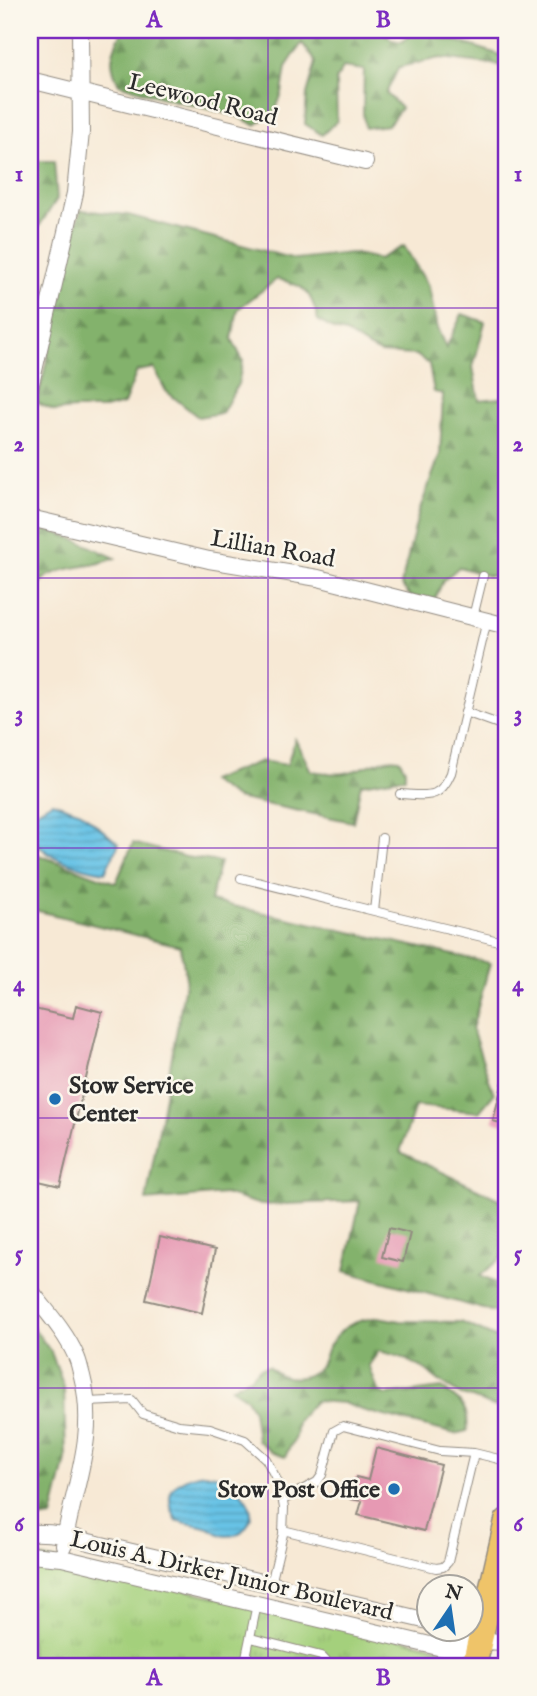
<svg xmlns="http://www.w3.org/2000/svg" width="537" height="1696" font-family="'IM FELL English',serif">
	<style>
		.forest { fill: url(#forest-firs); stroke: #576e4c; stroke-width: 2 }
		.park { fill: url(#park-tufts); stroke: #687e54; stroke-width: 2 }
		.water { fill: url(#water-rules); stroke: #4a7788; stroke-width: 2 }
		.building { fill: #e699b3 }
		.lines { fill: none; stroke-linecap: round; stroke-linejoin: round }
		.lane-casing { stroke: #918a80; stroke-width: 10 }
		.street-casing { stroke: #918a80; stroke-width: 18 }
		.primary-casing { stroke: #918a80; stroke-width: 27 }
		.lane { stroke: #fff; stroke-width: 8 }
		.street { stroke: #fff; stroke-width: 16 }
		.primary { stroke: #efc469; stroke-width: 24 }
		.grid { fill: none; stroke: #7b2cbf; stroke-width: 2; stroke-opacity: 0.55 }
		.poi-dot { fill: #1f6fb2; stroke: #fbf7ec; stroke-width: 2.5 }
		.labels { text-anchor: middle; stroke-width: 5; stroke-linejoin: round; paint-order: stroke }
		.street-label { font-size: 24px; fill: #2b2b2b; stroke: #fbf7ec }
		.poi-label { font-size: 24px; font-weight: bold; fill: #2b2b2b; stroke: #fbf7ec; text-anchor: start }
		.neatline { fill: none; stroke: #7b2cbf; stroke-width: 2.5 }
		.grid-label { font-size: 23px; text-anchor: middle; font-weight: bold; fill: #7b2cbf }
	</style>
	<defs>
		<pattern id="forest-firs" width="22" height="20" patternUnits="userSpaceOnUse" patternTransform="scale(1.75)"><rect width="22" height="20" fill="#83b26c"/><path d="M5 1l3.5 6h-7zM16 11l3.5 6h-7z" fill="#6b9159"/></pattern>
		<pattern id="park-tufts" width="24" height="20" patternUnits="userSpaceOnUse" patternTransform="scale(1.75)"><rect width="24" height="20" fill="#a4d07c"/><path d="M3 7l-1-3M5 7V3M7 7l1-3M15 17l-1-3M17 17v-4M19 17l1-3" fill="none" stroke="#8db36b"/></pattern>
		<pattern id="water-rules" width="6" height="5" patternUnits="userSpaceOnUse" patternTransform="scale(1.75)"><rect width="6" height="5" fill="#68c3e6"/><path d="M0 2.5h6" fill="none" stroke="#569fbb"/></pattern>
	</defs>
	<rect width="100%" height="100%" fill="#fbf7ec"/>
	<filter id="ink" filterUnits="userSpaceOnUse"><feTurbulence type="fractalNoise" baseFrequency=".0143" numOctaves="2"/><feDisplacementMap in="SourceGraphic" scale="14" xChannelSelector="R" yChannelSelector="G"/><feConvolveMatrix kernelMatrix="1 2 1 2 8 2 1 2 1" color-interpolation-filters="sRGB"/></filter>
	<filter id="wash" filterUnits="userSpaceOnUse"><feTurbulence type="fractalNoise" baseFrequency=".00686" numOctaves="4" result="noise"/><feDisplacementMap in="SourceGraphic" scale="28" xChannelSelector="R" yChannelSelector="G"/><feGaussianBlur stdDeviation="1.57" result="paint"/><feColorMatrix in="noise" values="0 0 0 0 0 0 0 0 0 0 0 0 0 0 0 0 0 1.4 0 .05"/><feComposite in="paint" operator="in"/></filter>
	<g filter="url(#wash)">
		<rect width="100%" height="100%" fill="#f7e9d5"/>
		<path class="forest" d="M123 30H382L392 40 402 42 414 32 460 42 507 57V72L499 65 440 58 399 67 386 93 401 108 388 125 365 128 363 113 364 70 343 67 336 80 337 121 322 135 305 124 307 94 316 62 302 43 286 67 282 93 275 112 255 125 237 116 160 97 119 84C107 62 112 51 123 30Z
			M30 161H54L57 199 30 240Z
			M81 210 128 215 295 259 351 253 379 259 404 246 429 287 437 328 446 348 462 314 485 322 473 367 479 400 507 397V576H489L459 567 443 581 434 601 411 597 401 585 418 515 440 454 443 394 434 392 429 364 416 355 381 353 368 347 346 333 334 330 318 320C311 291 305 285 277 279L238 309 232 339 243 361 238 384 222 413 198 417 166 391 154 368 137 371 124 404 105 409H75L55 411 37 403 61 298 68 253Z
			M30 527C60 531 88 545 115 558 92 569 65 564 44 579 38 583 34 592 30 597Z
			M295 739 311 771C322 772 334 775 345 773 362 770 385 756 399 759L405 769V777L361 784 353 822 236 798 210 781 261 761 287 765Z
			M133 843 186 857 220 862 210 901 490 963 472 1029 494 1094 479 1112 415 1106 400 1152 507 1203V1251L501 1258 480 1276 507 1288V1314L505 1315 345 1271 360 1201 261 1205 225 1194 146 1201 186 978 180 946 30 909V852L116 883Z
			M378 1317 400 1321 461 1322 504 1341C513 1361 504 1388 496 1407L469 1397 461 1395 442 1383 423 1368 401 1357 379 1351 369 1365 378 1391 386 1395 442 1388C460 1401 470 1407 467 1431L455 1434 365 1411 343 1403 315 1401 297 1421 295 1437 285 1457 271 1452 257 1440 253 1410 246 1398 231 1388 251 1377 260 1368 268 1366C283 1382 309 1382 322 1363 325 1358 325 1353 328 1348 330 1344 335 1338 338 1334 349 1322 363 1320 378 1317Z
			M30 1323 51 1352 64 1387 66 1460 52 1517 30 1520Z"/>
		<path class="park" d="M30 1555 451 1650 452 1666H30Z"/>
		<path class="water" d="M52 802 81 812 119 844 105 872C81 868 41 858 31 834 29 829 30 822 30 817L35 812Z
			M204 1473C209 1474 216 1474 220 1477 238 1486 261 1508 246 1527 242 1533 234 1536 227 1536 218 1536 215 1530 208 1528 197 1524 186 1524 176 1520 174 1513 169 1505 170 1498 170 1482 191 1475 204 1473Z"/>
		<g id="blocks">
			<path class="building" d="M76 1005 102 1012 60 1186 30 1179V1008L73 1018Z
				M503 1081 507 1082V1125L493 1121Z
				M389 1228 410 1233 403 1262 382 1257Z
				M160 1237 215 1250 202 1313 146 1300Z
				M376 1448 441 1465 424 1531 358 1515 362 1501 350 1499 356 1477 368 1480Z"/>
		</g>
	</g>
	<g filter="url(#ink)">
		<use href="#blocks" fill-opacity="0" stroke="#918a80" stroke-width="2"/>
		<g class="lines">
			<g class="lane-casing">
				<path id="lane" d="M473 617 483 576
					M465 712 507 727
					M400 794C427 795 439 801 451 773L487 620
					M241 878 374 911 382 838
					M374 911 507 943
					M87 1402 132 1400 143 1414 179 1425 210 1428 245 1440 266 1459 280 1486 284 1508 283 1534 271 1584
					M283 1500 317 1482 322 1475 334 1431 343 1426 440 1451 474 1453
					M283 1530 436 1568 443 1567 448 1562 474 1453 507 1461
					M251 1638 321 1656 331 1666
					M246 1657 257 1604"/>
			</g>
			<g class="street-casing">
				<path id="street" d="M30 80 365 162
					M30 388 75 193 81 132 80 30
					M30 518 209 560 318 578 507 626
					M30 1290C46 1311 65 1331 76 1356 79 1362 80 1369 82 1376 98 1437 73 1486 64 1545
					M30 1533C51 1532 69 1535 89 1542L428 1621
					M30 1555 62 1558 451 1650 480 1641 507 1642
					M457 1630 480 1641"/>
			</g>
			<g class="primary-casing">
				<path id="primary" d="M474 1666 507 1521"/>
			</g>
			<use href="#lane" class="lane"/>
			<use href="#street" class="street"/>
			<use href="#primary" class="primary"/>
		</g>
	</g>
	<path class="grid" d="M268 30V1666M30 308H507M30 578H507M30 848H507M30 1118H507M30 1388H507"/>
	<g class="poi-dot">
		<circle cx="55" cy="1099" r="7"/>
		<circle cx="394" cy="1489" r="7"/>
	</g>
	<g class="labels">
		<g class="street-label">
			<text transform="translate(203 99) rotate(14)" y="8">Leewood Road</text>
			<text transform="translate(273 548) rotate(10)" y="8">Lillian Road</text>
			<text transform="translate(232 1575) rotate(13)" y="8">Louis A. Dirker Junior Boulevard</text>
		</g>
		<g class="poi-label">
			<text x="69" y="1093">Stow Service<tspan x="69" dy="28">Center</tspan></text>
			<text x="380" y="1497" text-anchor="end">Stow Post Office</text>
		</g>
	</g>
	<rect width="537" height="1696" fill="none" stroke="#fbf7ec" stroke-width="77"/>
	<g transform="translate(450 1608) rotate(13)"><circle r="33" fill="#fbf7ec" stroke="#a8a59f" stroke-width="2"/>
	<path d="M0-5L12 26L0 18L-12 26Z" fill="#1f6fb2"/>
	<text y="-10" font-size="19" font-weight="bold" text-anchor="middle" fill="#2b2b2b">N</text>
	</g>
	<rect x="38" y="38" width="460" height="1620" class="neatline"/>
	<g class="grid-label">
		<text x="154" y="27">A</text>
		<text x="383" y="27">B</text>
		<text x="19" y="181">1</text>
		<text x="518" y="181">1</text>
		<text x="19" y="451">2</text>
		<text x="518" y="451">2</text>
		<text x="19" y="721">3</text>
		<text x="518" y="721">3</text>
		<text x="19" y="991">4</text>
		<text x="518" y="991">4</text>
		<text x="19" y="1261">5</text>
		<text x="518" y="1261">5</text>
		<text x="19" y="1531">6</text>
		<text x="518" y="1531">6</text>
		<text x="154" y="1685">A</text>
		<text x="383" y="1685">B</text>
	</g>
</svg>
